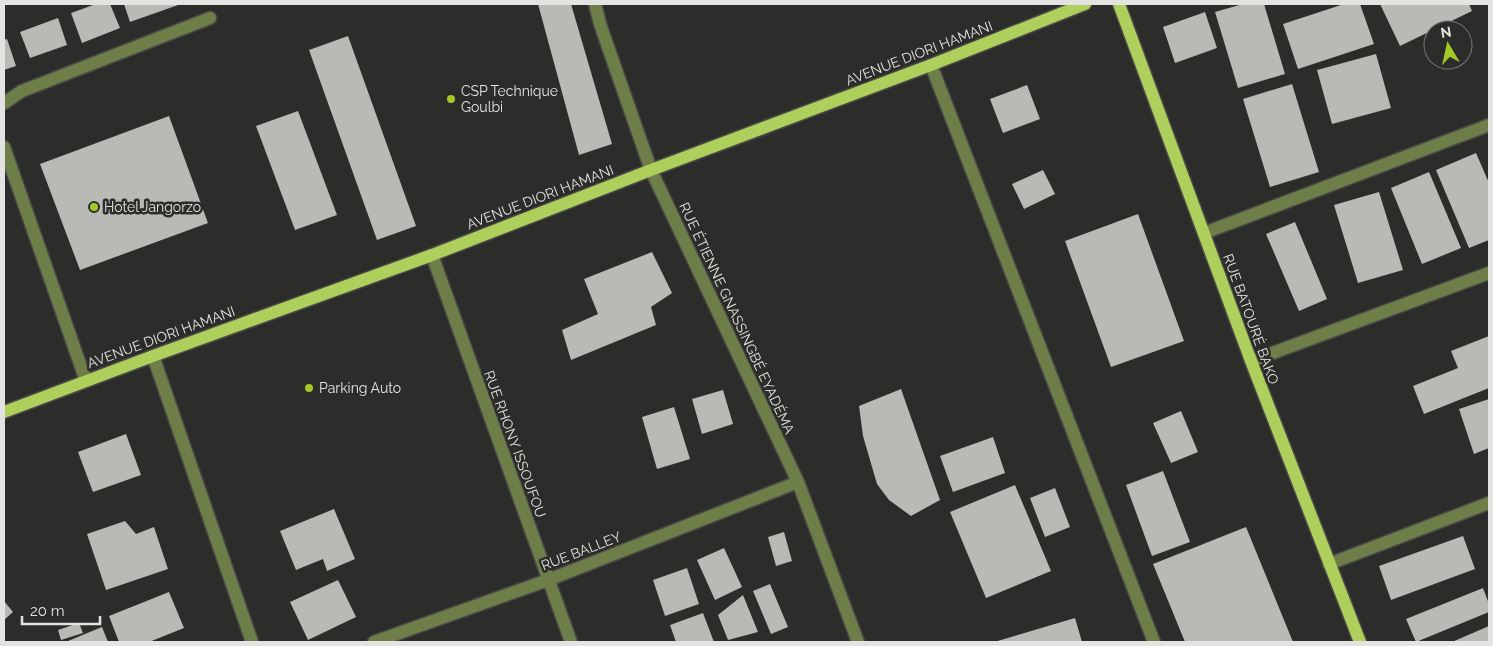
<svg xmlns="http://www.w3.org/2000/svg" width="1493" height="646" font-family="Raleway,sans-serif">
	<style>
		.building { fill: #b8bab6 }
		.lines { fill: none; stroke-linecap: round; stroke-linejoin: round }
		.minor-casing { stroke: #494947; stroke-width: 15 }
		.major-casing { stroke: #494947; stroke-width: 15 }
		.minor { stroke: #6e7e49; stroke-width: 12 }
		.major { stroke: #afcf5d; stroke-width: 12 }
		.poi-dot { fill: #a3c926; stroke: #2c2c2a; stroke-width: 2 }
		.labels { text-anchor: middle; stroke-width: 5; stroke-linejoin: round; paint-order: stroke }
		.street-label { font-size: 14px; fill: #e3e3e1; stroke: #2c2c2a }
		.poi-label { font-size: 14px; fill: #e3e3e1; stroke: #2c2c2a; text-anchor: start }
	</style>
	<rect width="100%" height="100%" fill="#2c2c2a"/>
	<path class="building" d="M96 4H110L120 28 82 43 71 13Z
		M124 4H181L130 22Z
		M538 4H571L612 144 579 155Z
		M1243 4H1264L1285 74 1238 88 1215 12Z
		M1344 4H1360L1374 44 1298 69 1283 24Z
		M1380 4H1469L1472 11 1400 46Z
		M1205 12 1217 48 1175 63 1163 27Z
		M58 18 67 45 30 58 20 32Z
		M348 36 416 226 377 240 309 50Z
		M7 39 16 66 4 70V40Z
		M1376 54 1391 108 1332 124 1317 70Z
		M1292 84 1319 172 1270 187 1243 99Z
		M1027 85 1040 119 1003 133 990 99Z
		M298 111 337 215 295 230 256 126Z
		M169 116 208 223 80 270 40 164Z
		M1476 153 1489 183V240L1469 248 1436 170Z
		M1043 170 1055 194 1024 209 1012 184Z
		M1429 172 1461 248 1422 264 1391 188Z
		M1379 192 1403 270 1358 283 1334 205Z
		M1138 214 1184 341 1111 367 1065 241Z
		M1295 222 1327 299 1299 311 1266 234Z
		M652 252 672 293 651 307 656 325 571 360 562 330 598 314 584 279Z
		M1489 336V388L1424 414 1413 386 1458 368 1451 351Z
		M901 389 940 500 911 516 889 500 877 484 863 436 859 406Z
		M723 390 733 424 702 434 692 399Z
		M1489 399V448L1474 454 1459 409Z
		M674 407 690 459 657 469 642 417Z
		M1181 411 1198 452 1171 463 1153 423Z
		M126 434 141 475 93 492 78 452Z
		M993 437 1005 473 953 492 940 456Z
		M1163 471 1190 542 1152 556 1126 485Z
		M1015 485 1051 571 986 598 950 512Z
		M1055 488 1070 527 1045 537 1030 498Z
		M334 509 355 559 327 571 323 559 296 570 280 531Z
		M125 521 136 534 154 527 168 569 106 590 87 534Z
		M1246 527 1293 642H1185L1153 564Z
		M784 532 792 561 776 566 768 537Z
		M1463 536 1475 569 1391 600 1379 566Z
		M724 548 742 587 715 600 697 560Z
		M687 568 699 604 665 616 653 580Z
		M338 580 356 617 308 640 290 602Z
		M770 584 788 627 771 634 753 591Z
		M1483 588 1489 604V612L1416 642 1406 619Z
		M169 592 184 628 149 642H119L109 616Z
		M743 595 758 632 728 640 718 615Z
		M4 601 13 612 4 620Z
		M703 613 714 642H676L670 625Z
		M1075 618 1082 642H994Z
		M79 623 83 633 61 640 58 630Z
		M1489 626V642H1452Z
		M102 627 108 642H68V641Z"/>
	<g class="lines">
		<g class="minor-casing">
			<path id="minor" d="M595 4 600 24 651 170 798 482 858 642
				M931 65 1154 642
				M4 103 22 91 210 18
				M4 147 86 381
				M1204 233 1489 125
				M432 255 571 642
				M153 356 252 642
				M1251 361 1489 273
				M1329 564 1489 503
				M374 642 548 580 798 482"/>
		</g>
		<g class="major-casing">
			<path id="major" d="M1119 4 1251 361 1360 642
				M4 412 153 356 432 255 651 170 931 65 1085 4"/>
		</g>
		<use href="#minor" class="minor"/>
		<use href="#major" class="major"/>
	</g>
	<g class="poi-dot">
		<circle cx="451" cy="99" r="5"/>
		<circle cx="94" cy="207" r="5"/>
		<circle cx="309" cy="388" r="5"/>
	</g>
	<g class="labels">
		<g class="street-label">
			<text transform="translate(919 53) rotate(-21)" y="5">AVENUE DIORI HAMANI</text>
			<text transform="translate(540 197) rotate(-21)" y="5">AVENUE DIORI HAMANI</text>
			<text transform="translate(737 318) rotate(65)" y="5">RUE ÉTIENNE GNASSINGBÉ EYADÉMA</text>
			<text transform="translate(1251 319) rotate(70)" y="5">RUE BATOURÉ BAKO</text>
			<text transform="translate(161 337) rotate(-20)" y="5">AVENUE DIORI HAMANI</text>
			<text transform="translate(515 444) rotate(70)" y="5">RUE RHONY ISSOUFOU</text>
			<text transform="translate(581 551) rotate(-21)" y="5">RUE BALLEY</text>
		</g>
		<g class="poi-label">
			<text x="461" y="96">CSP Technique<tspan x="461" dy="16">Goulbi</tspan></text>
			<text x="104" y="212">Hotel Jangorzo</text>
			<text x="319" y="393">Parking Auto</text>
		</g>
	</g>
	<rect width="1493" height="646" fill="none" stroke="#e3e3e1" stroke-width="10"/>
	<g transform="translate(1448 45) rotate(351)"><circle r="24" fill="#2c2c2a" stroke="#757573"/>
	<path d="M0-4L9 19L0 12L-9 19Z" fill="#a3c926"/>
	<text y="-8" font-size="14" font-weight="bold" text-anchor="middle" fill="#e3e3e1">N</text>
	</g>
	<path d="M22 616v8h78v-8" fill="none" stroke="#e3e3e1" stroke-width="2.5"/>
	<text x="30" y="616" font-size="15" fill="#e3e3e1" stroke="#2c2c2a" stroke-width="4" paint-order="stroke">20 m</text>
</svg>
